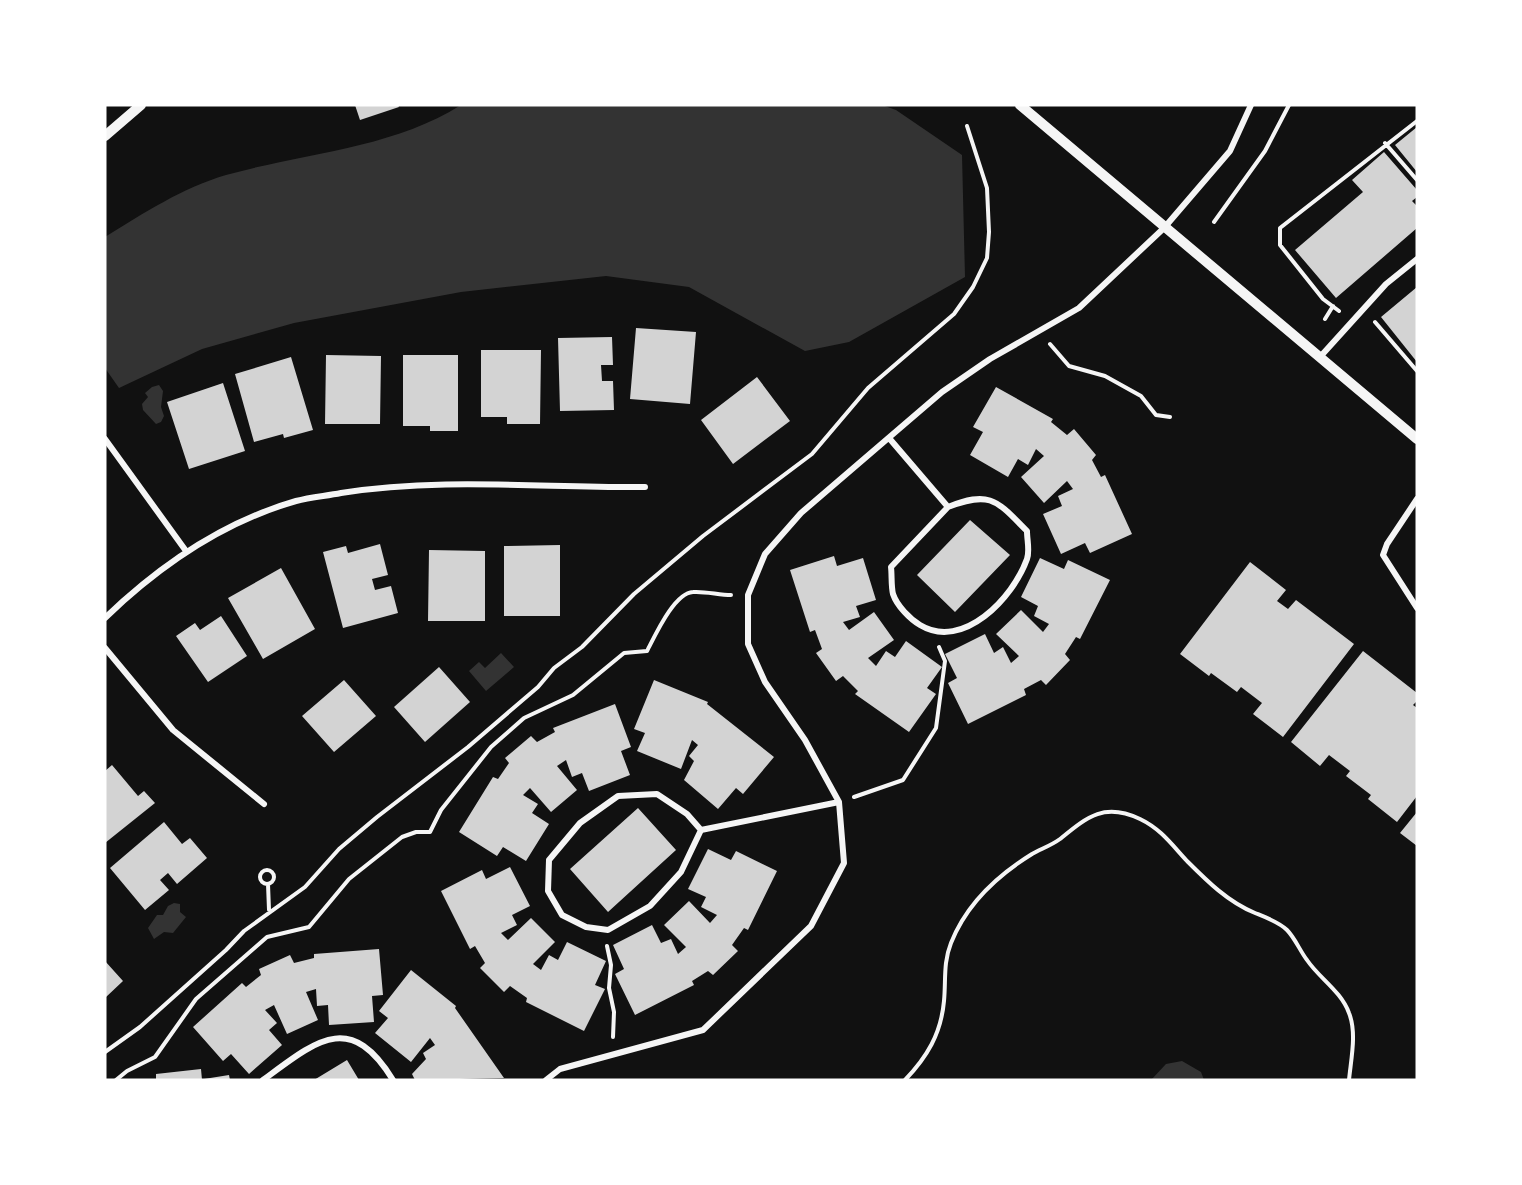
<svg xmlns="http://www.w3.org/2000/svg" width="1522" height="1185" font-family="Overpass,sans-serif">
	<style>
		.water { fill: #333 }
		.building { fill: #d3d3d3 }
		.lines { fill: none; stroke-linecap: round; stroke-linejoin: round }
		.path { stroke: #f5f5f5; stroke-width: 4 }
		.minor { stroke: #f5f5f5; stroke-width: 6 }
		.tertiary { stroke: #f5f5f5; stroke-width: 10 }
	</style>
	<rect width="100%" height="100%" fill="#111"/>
	<path class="water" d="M461 105H882L896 110 962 155 965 277 849 342 805 351 689 287 606 276 461 292 294 323 202 349 119 388 105 368V237C144 213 182 188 226 175 304 153 391 149 461 105Z
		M159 385 163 391 161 407 164 416 161 422 156 424 143 410 142 404 148 397 145 393 152 387Z
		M501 653 514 667 486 691 469 671 479 662 485 668Z
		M174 903 180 904V912L186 917 173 933 164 932 154 939 148 928 157 915H163L168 906Z
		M1182 1061 1201 1072 1204 1080H1151L1166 1064Z"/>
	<path class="building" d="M355 105H398L399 107 360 120Z
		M1417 127V172L1395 145Z
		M1384 152 1417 190V197L1412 201 1417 206V228L1336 298 1295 250 1363 192 1352 180Z
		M1417 287V362L1381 317Z
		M636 328 696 332 690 404 630 399Z
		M612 337 613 365H601L602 381H613L614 410 560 411 558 338Z
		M481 350H541L540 424H507V417H481Z
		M326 355 381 356 380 424H325Z
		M403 355H458V431H430V426H403Z
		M291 357 313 430 284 438 283 434 254 442 235 374Z
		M757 377 790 421 733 464 701 420Z
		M223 383 245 451 189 469 167 402Z
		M996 387 1053 419 1051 422 1067 435 1074 429 1096 455 1092 460 1101 477 1105 475 1132 534 1090 553 1085 543 1061 554 1043 514 1062 506 1058 496 1073 489 1067 481 1044 503 1021 477 1044 456 1036 449 1028 465 1018 459 1008 477 970 455 983 432 973 427Z
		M970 520 1010 555 955 612 917 575Z
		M380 544 388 575 372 579 375 590 391 586 398 613 343 628 323 552 346 546 348 553Z
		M560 545V616H504V546Z
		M429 550 485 551V621H428Z
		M834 556 837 566 863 558 876 600 856 606 860 617 843 622 849 630 874 612 894 640 868 658 876 666 886 651 895 657 906 641 942 667 927 688 936 694 909 732 855 694 858 691 843 676 836 681 816 653 822 649 815 630 810 632 790 570Z
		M1040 558 1064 569 1068 560 1110 580 1080 639 1076 637 1065 654 1070 660 1046 685 1041 680 1024 689 1026 695 968 724 948 683 957 678 945 654 985 634 994 653 1003 647 1011 663 1019 656 996 634 1021 610 1043 632 1049 624 1034 616 1038 606 1021 597Z
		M1250 562 1286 590 1277 601 1288 609 1296 600 1354 644 1283 737 1253 714 1262 703 1241 687 1237 692 1211 673 1209 676 1180 654Z
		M281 568 315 629 263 659 228 598Z
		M221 616 247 656 208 682 176 636 195 623 200 630Z
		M1363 651 1417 693V701L1413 705 1417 708V796L1397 822 1368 799 1371 795 1346 776 1350 771 1329 755 1320 766 1291 742Z
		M439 667 470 702 425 742 394 707Z
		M344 680 376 716 334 752 302 716Z
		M654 680 708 702 707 704 774 757 743 794 736 788 718 809 684 780 694 761 689 756 698 745 692 740 681 769 637 751 645 733 634 729Z
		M615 704 631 747 621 751 630 775 589 791 582 773 572 777 566 760 557 766 577 790 551 812 530 788 523 795 538 804 532 813 549 824 526 861 503 847 497 856 459 832 493 777 498 779 509 763 505 758 531 736 537 742 555 732 553 728Z
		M112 765 138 796 144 791 155 803 105 843V771Z
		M638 808 676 850 608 912 570 869Z
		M1417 812V846L1400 833Z
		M164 822 182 844 190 838 207 858 177 884 168 873 160 880 169 890 145 910 110 868Z
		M708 849 731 860 736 851 777 871 748 930 744 928 732 945 738 951 713 975 708 971 692 981 694 985 635 1015 615 974 624 969 613 945 652 925 661 943 671 939 678 954 686 947 664 925 689 901 710 923 717 915 701 907 706 897 688 889Z
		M510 867 530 906 512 915 517 925 501 933 508 940 531 918 555 942 533 964 541 970 549 955 558 960 567 942 606 961 595 985 605 989 584 1031 526 1002 527 998 510 986 504 992 480 968 485 963 475 946 470 949 441 891 482 870 486 879Z
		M379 949 383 995 372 996 374 1022 329 1025 328 1005 317 1006 316 989 306 992 318 1020 287 1034 274 1005 265 1010 277 1023 269 1030 282 1045 249 1074 231 1054 223 1061 193 1027 242 983 246 987 261 975 259 969 290 955 294 963 314 958V954Z
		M105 961 123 981 105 998Z
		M411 970 456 1006 455 1008 504 1078 415 1080 412 1074 426 1059 423 1053 435 1045 430 1038 411 1062 375 1033 388 1018 379 1011Z
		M347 1060 359 1080H314Z
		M201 1069 202 1080H156V1074Z
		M229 1075 230 1080H204V1079Z"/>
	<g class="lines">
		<path class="path" d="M1385 143 1417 180
			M1214 222 1265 151 1289 105
			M1339 311 1323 299 1280 245V228L1417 121
			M1325 319 1333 306
			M1375 322 1417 371
			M1050 344 1069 366 1105 376 1141 396 1156 415 1170 417
			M854 797 903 780 936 728 945 661 939 647
			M260 877a7 7 0 1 1 14 0a7 7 0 1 1-14 0Z
			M268 884 269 910
			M607 946 611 965 609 988 614 1012 613 1037
			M105 1052 140 1027 226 950 244 931 305 887 339 849 377 817 468 747 538 687 554 668 582 647 634 594 703 536 812 454 868 388 954 314 973 287 987 258 989 232 987 188 967 126
			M116 1080 127 1071 155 1057 196 999 267 937 309 927 349 879 402 837 416 832H430L441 810 491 747 524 718 573 695 624 653 647 651C655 636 674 593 693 592 705 591 719 595 731 595
			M905 1080C927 1057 941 1034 944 1001 946 981 943 963 951 943 966 905 998 875 1032 854 1041 849 1052 845 1060 839 1087 817 1104 802 1140 819 1161 829 1172 845 1187 861 1207 881 1228 902 1255 913 1265 917 1279 922 1287 930 1295 938 1300 951 1307 960 1319 978 1341 991 1349 1013 1357 1033 1351 1059 1349 1080"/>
		<path class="minor" d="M1320 357 1386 284 1417 259
			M889 438 948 507 891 567C892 575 891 586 893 594 897 606 910 619 920 625 963 651 1013 598 1027 559 1030 551 1027 540 1027 531 997 501 991 490 948 507
			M105 439 186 551
			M1417 499 1387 544 1383 555 1417 608
			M105 618C159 566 223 522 296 501 311 497 326 496 341 493 441 477 544 488 645 487
			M105 648 173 730 264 804
			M701 830 681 872 650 906 608 930 586 927 562 915 548 891 549 860 580 823 618 796 657 794 687 814 701 830 839 802
			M263 1080C316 1041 350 1010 393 1080
			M546 1080 560 1069 703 1030 811 926 844 863 839 802 805 740 765 682 748 644V595L765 554 801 513 942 392 990 359 1079 308 1164 228 1230 151 1251 105"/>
		<path class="tertiary" d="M1020 105 1417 439
			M105 136 141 105"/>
	</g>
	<rect width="1522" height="1185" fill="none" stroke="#ffffff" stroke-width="213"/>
</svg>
